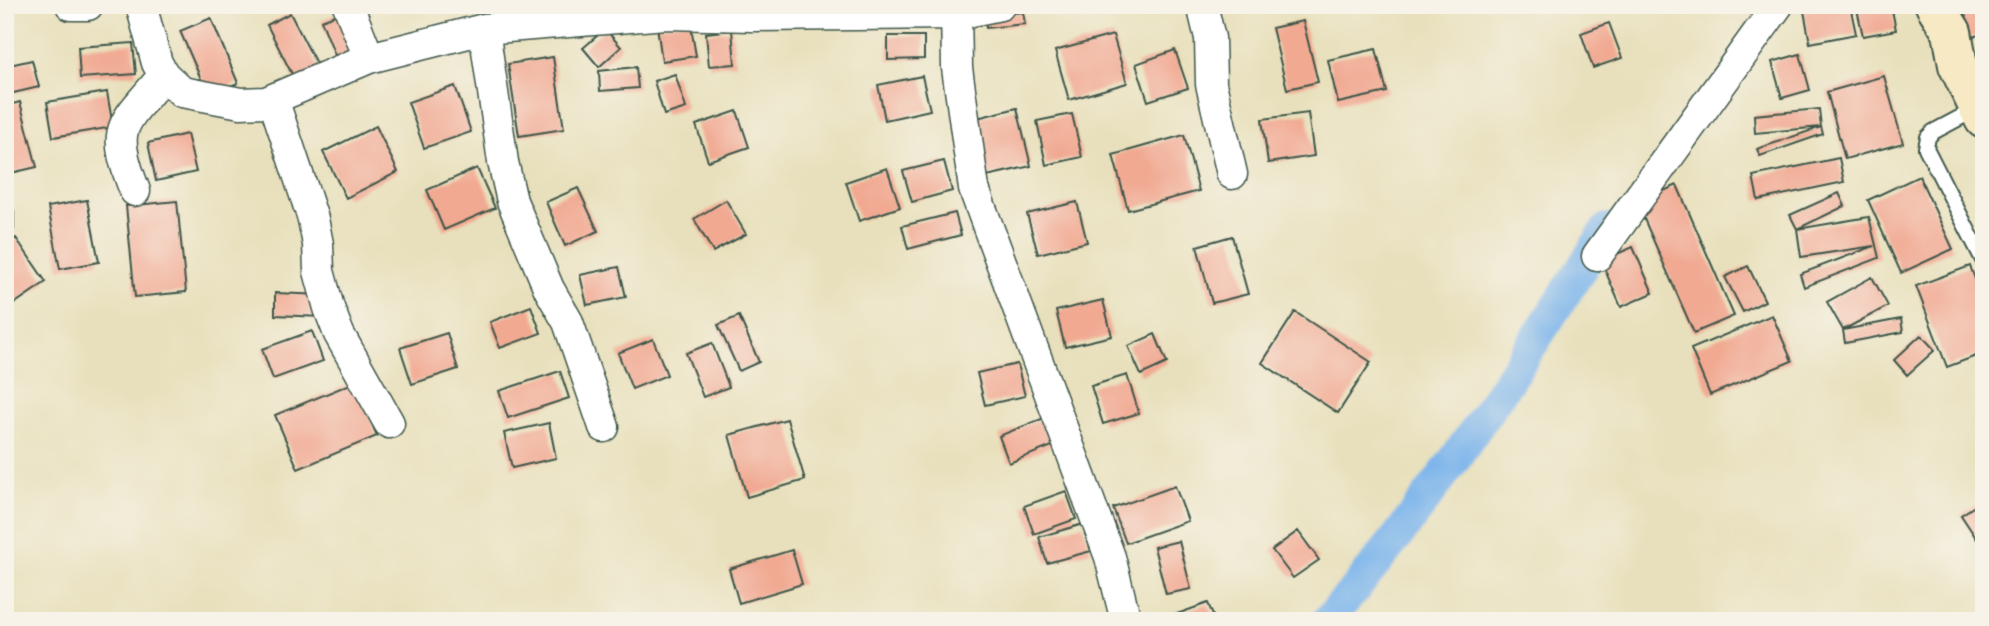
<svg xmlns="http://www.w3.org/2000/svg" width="1989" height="626" font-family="Pangolin,sans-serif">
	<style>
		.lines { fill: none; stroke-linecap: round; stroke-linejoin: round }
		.canal { stroke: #7ab4eb; stroke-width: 32 }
		.building { fill: #f1a992 }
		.service-casing { stroke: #3d5548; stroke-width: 18 }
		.minor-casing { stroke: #3d5548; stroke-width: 33 }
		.secondary-casing { stroke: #3d5548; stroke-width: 42 }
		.service { stroke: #fff; stroke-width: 14 }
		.minor { stroke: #fff; stroke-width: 30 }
		.secondary { stroke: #f6e9c3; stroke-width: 38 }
	</style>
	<rect width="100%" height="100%" fill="#f7f3e8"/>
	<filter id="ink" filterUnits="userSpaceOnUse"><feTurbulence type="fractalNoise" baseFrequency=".0143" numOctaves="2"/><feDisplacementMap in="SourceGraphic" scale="14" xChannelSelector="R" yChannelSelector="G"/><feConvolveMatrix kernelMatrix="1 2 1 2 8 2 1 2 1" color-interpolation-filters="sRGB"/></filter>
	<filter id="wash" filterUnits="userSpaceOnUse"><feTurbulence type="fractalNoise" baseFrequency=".00686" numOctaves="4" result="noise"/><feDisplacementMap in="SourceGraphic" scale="28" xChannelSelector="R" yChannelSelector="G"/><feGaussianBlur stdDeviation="1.57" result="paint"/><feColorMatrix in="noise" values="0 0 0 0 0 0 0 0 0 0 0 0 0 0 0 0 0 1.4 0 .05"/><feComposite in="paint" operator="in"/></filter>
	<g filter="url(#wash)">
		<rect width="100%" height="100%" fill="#e8e0bc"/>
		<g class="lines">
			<path class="canal" d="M1327 621C1435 501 1519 364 1607 229"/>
		</g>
		<g id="blocks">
			<path class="building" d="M1270 5H1308V7L1271 12Z
				M1834 5H1850L1856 34 1810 43 1804 11Z
				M1856 5H1891L1896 30 1863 36Z
				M1954 5H1978L1984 21V33L1967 39Z
				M343 12 360 56 339 65 321 20Z
				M1023 12 1025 24 986 28 985 16Z
				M290 13 321 73 297 84 267 25Z
				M211 18 238 83 208 95 180 31Z
				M690 21 696 56 662 61 657 26Z
				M1303 21 1318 82 1287 89 1272 28Z
				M1609 23 1622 58 1593 68 1581 33Z
				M605 29 621 47 599 67 583 48Z
				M732 30 735 64 709 66 706 33Z
				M1113 35 1127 83 1069 100 1055 51Z
				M888 36H924V59L888 60Z
				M133 43 136 74 80 78 78 47Z
				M1376 49 1387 92 1338 103 1328 60Z
				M1175 50 1188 88 1148 101 1136 64Z
				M1800 54 1810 90 1782 98 1772 62Z
				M553 57 564 129 519 136 508 64Z
				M32 60 39 87 5 95V66Z
				M636 67 638 88 600 91 599 71Z
				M675 74 686 108 664 115 654 81Z
				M922 76 930 110 885 120 878 85Z
				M1884 76 1903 143 1845 159 1827 92Z
				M455 86 471 132 424 148 408 102Z
				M107 92 113 127 53 137 47 102Z
				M20 102 37 167 11 173 5 151V106Z
				M1017 108 1031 166 987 176 973 119Z
				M1819 109 1821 127 1755 133 1754 115Z
				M737 111 749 147 708 161 696 125Z
				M1308 113 1314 156 1268 163 1262 119Z
				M1072 114 1082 157 1046 165 1037 121Z
				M376 126 398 172 346 198 323 152Z
				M1821 127 1823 134 1760 156 1757 149Z
				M187 134 196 172 156 181 148 143Z
				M1184 135 1199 191 1128 210 1113 155Z
				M1839 158 1844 182 1758 200 1753 176Z
				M944 161 952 191 912 202 903 171Z
				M477 168 495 208 444 230 427 190Z
				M887 168 900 207 859 221 846 182Z
				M1919 176 1953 249 1901 273 1868 200Z
				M1677 185 1734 316 1694 333 1637 203Z
				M578 188 598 231 565 246 546 202Z
				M1839 193 1845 206 1797 229 1790 215Z
				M87 200 99 262 60 269 48 207Z
				M726 200 746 234 713 252 694 219Z
				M177 201 186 292 135 297 126 206Z
				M1077 202 1087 242 1038 254 1027 214Z
				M5 211H14V229H5Z
				M955 213 961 235 908 249 902 226Z
				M1869 217 1879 258 1804 287 1800 274 1874 246 1801 257 1797 229Z
				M1232 236 1248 294 1212 303 1197 246Z
				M16 238 46 282 5 310V245Z
				M1633 247 1653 293 1621 307 1601 261Z
				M1748 266 1765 301 1743 312 1725 277Z
				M1970 266 1984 302V353L1947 367 1916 286Z
				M619 267 626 297 587 305 580 275Z
				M1872 277 1888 306 1843 330 1901 319 1903 332 1845 343 1843 330 1827 302Z
				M275 293 323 295V317L275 315Z
				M1103 300 1112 336 1065 347 1056 311Z
				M531 306 541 333 500 348 490 322Z
				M1295 312 1371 362 1338 413 1262 363Z
				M1772 315 1792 361 1710 395 1691 349Z
				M739 316 759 362 739 371 718 325Z
				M312 331 323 361 273 379 262 349Z
				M447 333 458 369 412 384 400 348Z
				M1155 334 1167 363 1141 375 1128 346Z
				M1921 335 1935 350 1907 375 1894 360Z
				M653 339 667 375 632 389 618 353Z
				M712 343 729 387 703 397 686 353Z
				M1017 364 1025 396 985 405 977 373Z
				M560 371 569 398 508 418 499 391Z
				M1127 375 1139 413 1103 424 1091 386Z
				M355 382 377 436 298 469 275 415Z
				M1044 418 1055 445 1009 463 999 436Z
				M787 419 805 480 747 497 729 435Z
				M549 423 556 458 512 468 504 433Z
				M1175 486 1188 521 1126 543 1113 508Z
				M1066 491 1076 519 1034 534 1024 506Z
				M1984 500V550L1961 515Z
				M1083 524 1091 551 1047 563 1039 537Z
				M1298 531 1319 560 1293 578 1272 550Z
				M1179 541 1191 589 1166 594 1154 547Z
				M792 550 802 584 739 603 729 569Z
				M1208 603 1215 621H1160V620Z"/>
		</g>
	</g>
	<g filter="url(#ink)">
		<use href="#blocks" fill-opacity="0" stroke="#3d5548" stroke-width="2"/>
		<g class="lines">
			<g class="service-casing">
				<path id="service" d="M1978 108 1933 132 1928 137 1926 148 1984 262"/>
			</g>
			<g class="minor-casing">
				<path id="minor" d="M71 5H88
					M141 5 157 63 164 75 182 92 241 103 266 102 369 58 484 29 666 14 752 16 957 14 1000 5
					M348 5 369 58
					M956 5 957 68 974 189 1110 557 1126 621
					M1202 5 1210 38 1211 84 1232 174
					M484 29 503 162 512 201 549 289 568 322 604 427
					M273 99 313 219 318 244 319 271 329 308 339 334 389 423
					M135 191C109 125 122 126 164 75
					M1597 256 1778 5"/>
			</g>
			<g class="secondary-casing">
				<path id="secondary" d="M1935 5 1952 32 1958 65 1984 119"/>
			</g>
			<use href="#service" class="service"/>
			<use href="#minor" class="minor"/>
			<use href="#secondary" class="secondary"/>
		</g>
	</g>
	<rect width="1989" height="626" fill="none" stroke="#f7f3e8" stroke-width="28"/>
</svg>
